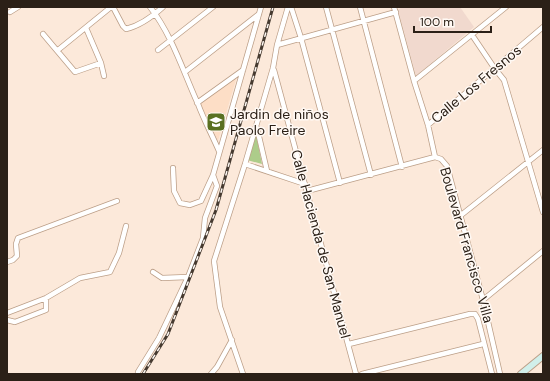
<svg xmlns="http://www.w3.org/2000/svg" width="550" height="381" font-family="'DM Sans',sans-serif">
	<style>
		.built { fill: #fddec6 }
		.industrial { fill: #f1d9ce }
		.green { fill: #adcc8a }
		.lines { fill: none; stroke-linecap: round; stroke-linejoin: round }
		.street-casing { stroke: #bc9f88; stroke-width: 6 }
		.secondary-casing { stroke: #bc9f88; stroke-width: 8 }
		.street { stroke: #fff; stroke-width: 4.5 }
		.secondary { stroke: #d1efea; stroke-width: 6 }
		.rail-casing { stroke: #463a30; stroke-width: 3 }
		.rail { stroke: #fff9f4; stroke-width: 1.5; stroke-dasharray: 4.5; stroke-linecap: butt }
		.labels { text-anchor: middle; stroke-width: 3; stroke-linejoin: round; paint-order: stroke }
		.street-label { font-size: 14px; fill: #2b2017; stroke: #fff9f4 }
		.poi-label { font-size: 14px; fill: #2b2017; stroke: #fff9f4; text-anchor: start }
	</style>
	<rect width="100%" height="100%" fill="#fce9da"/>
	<path class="built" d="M237 76 218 141 200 103Z"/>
	<path class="industrial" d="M402 7H460L474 27 416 76 398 10Z"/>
	<path class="green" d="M256 134 262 164 247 160Z"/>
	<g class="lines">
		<g class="street-casing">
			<path id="street" d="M113 7 123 26 126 29C139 26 153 16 163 7
				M150 7C172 35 183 71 198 104 204 120 212 135 219 151
				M291 7 301 38 340 183
				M326 7 371 175
				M360 7 402 167
				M394 7 414 81 428 125 435 157
				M10 12 18 7
				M86 28 101 63 104 76
				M43 34 75 72 101 63
				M472 35 495 69 504 80 543 212
				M277 45 396 12
				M58 50 111 7
				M158 50 213 7
				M274 70 356 374
				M185 72 259 14
				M414 81 506 7
				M197 103 243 70
				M428 125 543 27
				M257 128 267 171
				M435 157 441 159 447 166 483 300 500 374
				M245 164 305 184
				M173 168 174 191 180 203 190 205 201 201 213 175 261 7
				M307 191 435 157
				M460 216 543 150
				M7 262 13 260 17 256 16 244 18 238 117 201
				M153 272 162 278 188 277
				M483 300 543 251
				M7 313 46 298 80 278 110 272 119 253 126 226
				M7 320 15 322 46 310V298
				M349 344 470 314H475L478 319 492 374
				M138 372 159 338 188 277 203 238 205 218 217 186 213 175
				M211 374 217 367 232 340
				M243 374 220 307 214 261 245 164 273 68 277 45 288 7
				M362 374 483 344"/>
		</g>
		<g class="secondary-casing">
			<path id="secondary" d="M521 374 543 356"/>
		</g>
		<use href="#street" class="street"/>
		<use href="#secondary" class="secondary"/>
		<g class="rail-casing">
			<path id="rail" d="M143 374 168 334 216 210 273 7"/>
		</g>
		<use href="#rail" class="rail"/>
	</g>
	<defs>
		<g id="school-square" transform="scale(1)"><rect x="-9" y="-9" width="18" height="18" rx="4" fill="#5a7122" stroke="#fff9f4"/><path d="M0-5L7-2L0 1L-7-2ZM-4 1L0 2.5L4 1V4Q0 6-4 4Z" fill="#fff"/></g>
	</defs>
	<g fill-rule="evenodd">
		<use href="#school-square" x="216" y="122"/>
	</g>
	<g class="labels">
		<g class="street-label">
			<text transform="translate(476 84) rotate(-40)" y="5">Calle Los Fresnos</text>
			<text transform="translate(321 244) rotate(75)" y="5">Calle Hacienda de San Manuel</text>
			<text transform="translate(467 245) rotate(74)" y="5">Boulevard Francisco Villa</text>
		</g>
		<g class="poi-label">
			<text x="230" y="119">Jardin de niños<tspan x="230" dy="16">Paolo Freire</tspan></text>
		</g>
	</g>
	<rect width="550" height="381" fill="none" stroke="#2b2017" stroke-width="16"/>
	<path d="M414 26v6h77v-6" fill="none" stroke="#2b2017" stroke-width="2"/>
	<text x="420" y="26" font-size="12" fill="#2b2017" stroke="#fff9f4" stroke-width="3" paint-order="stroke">100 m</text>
</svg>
